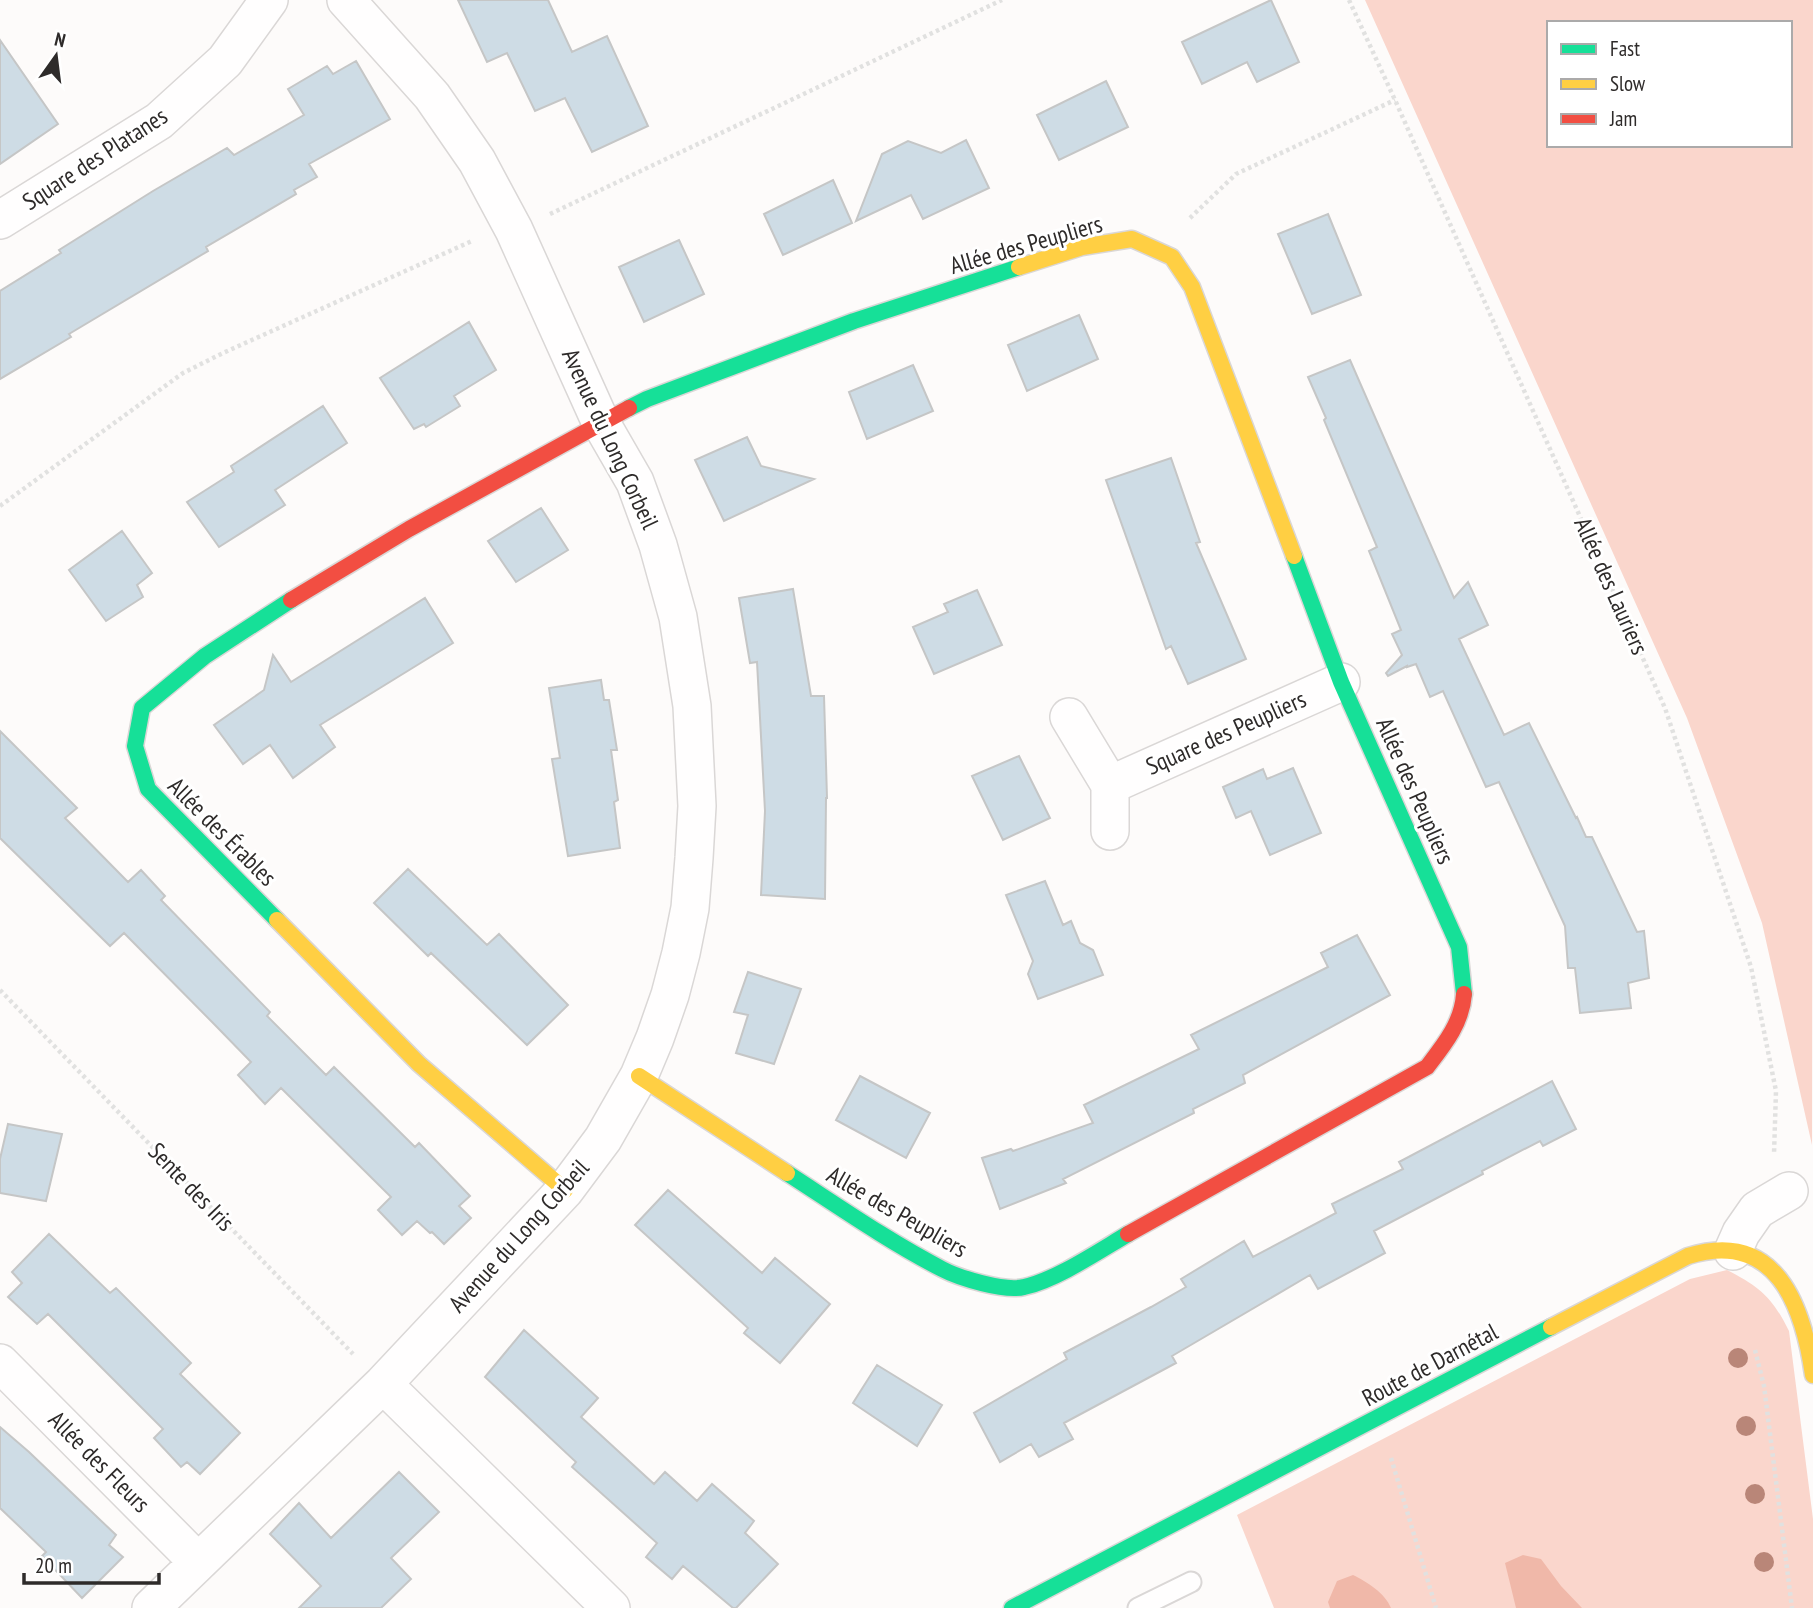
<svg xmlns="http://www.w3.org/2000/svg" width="1813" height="1608" font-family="'PT Sans Narrow',sans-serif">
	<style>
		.green { fill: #fad6cc; fill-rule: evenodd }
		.water { fill: #f0b8a9 }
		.building { fill: #cedce5; stroke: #c5c6c6; stroke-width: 2 }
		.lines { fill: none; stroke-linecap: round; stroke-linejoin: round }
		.lane-casing { stroke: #dad7d6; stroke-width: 23 }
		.street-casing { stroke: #dad7d6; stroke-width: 40 }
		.fast-casing { stroke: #dad7d6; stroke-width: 19 }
		.slow-casing { stroke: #dad7d6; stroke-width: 19 }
		.jam-casing { stroke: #dad7d6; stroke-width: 19 }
		.path { stroke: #e1e1e0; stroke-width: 4.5; stroke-dasharray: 3.5 3.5; stroke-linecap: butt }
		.lane { stroke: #fffefe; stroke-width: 19 }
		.street { stroke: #fffefe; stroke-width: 37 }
		.fast { stroke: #16e098; stroke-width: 16 }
		.slow { stroke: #ffcf43; stroke-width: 16 }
		.jam { stroke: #f24e42; stroke-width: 16 }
		.tree { fill: #b98678 }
		.labels { text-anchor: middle; stroke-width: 6; stroke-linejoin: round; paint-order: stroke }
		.street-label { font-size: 24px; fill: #2e2b2a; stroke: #fff }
	</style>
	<rect width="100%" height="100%" fill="#fdfbfa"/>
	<path class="green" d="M1365 0H1813L1812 1145 1762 923 1687 718ZM1549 23H1790V145H1549Z
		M1727 1270C1760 1287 1772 1297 1789 1331L1813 1519V1608H1274L1237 1515 1690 1279Z"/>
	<path class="water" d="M1523 1555 1541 1559 1561 1586 1582 1608H1516L1505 1563Z
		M1353 1575C1367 1582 1385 1593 1391 1608H1330L1328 1602 1337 1581Z"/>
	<path class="building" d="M458 0H548L572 52 607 36 648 126 592 152 565 98 535 111 507 53 487 62Z
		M1271 0 1299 62 1257 82 1247 62 1202 84 1182 42Z
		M0 40 58 124 0 164Z
		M356 61 390 119 309 164 317 177 294 190 296 194 206 247 208 251 69 334 71 337 0 379V291L61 253 59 250 153 191 227 148 234 155 304 115 288 89 327 66 333 74Z
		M1106 81 1128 127 1059 160 1037 115Z
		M966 140 989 188 923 219 911 195 856 221 882 154 908 141 941 153Z
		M833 180 852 223 783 255 764 214Z
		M1328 214 1361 295 1312 314 1278 234Z
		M679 240 704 294 644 322 619 267Z
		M1079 315 1098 359 1027 391 1008 345Z
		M469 322 496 370 454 396 460 406 426 427 424 424 414 429 380 378Z
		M1350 360 1454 598 1468 582 1488 625 1459 639 1504 735 1529 723 1576 818 1577 817 1586 837H1592L1637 932 1644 931 1649 978 1628 983 1631 1008 1580 1013 1575 968H1568L1565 926 1499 782 1486 787 1443 691 1430 697 1416 664 1407 667V666L1388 676 1386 673 1402 655 1392 634 1401 630 1369 551 1377 547 1324 420 1326 418 1308 377Z
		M913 365 933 411 867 439 849 392Z
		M323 406 347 443 275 490 285 505 219 547 187 502 234 472 231 466Z
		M747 437 761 466 814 479 724 521 695 460Z
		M1171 458 1200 542 1196 543 1246 659 1188 684 1171 646 1166 649 1106 480Z
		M541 508 568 550 516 582 488 541Z
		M122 531 152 573 137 585 143 597 106 621 69 570Z
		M793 589 811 696H824L827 798H826L825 899 761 895 765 811 757 662 750 663 739 598Z
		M977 590 1002 645 934 674 913 627 948 612 944 604Z
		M425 598 453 643 320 725 335 747 293 778 270 745 243 764 214 725 264 690 273 655 291 682Z
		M601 680 604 700H609L617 750H611L618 800 614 802 620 848 568 856 552 759 560 758 549 688Z
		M0 731 77 808 65 818 128 882 141 870 165 896 161 900 270 1012 267 1016 326 1075 334 1067 415 1147 419 1143 470 1196 459 1206 471 1218 444 1244 432 1232 430 1233 417 1221 402 1235 378 1210 391 1197 281 1088 265 1104 238 1075 251 1062 215 1025 124 933 110 946 0 838Z
		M1019 756 1050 818 1003 840 972 776Z
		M1293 768 1321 833 1270 855 1251 811 1236 818 1223 787 1263 769 1267 779Z
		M408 869 487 945 499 934 568 1005 527 1045 431 953 428 956 374 903Z
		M1045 881 1063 925 1071 921 1080 943 1093 950 1103 975 1038 999 1028 974 1033 961 1006 895Z
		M1357 935 1390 995 1243 1075 1245 1083 1193 1109 1194 1113 1063 1179 1066 1183 1000 1209 982 1158 1011 1149 1013 1151 1093 1123 1084 1105 1199 1049 1191 1035 1328 967 1321 953Z
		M748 972 801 989 774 1064 736 1053 748 1015 734 1012Z
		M860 1076 930 1113 906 1158 836 1120Z
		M1552 1081 1576 1129 1543 1146 1540 1141 1482 1171 1483 1174 1374 1231 1385 1253 1318 1289 1310 1275 1172 1356 1176 1363 1064 1423 1073 1439 1039 1457 1031 1444 1000 1462 974 1413 1067 1359 1064 1353 1151 1307 1186 1287 1181 1279 1244 1241 1253 1257 1336 1213 1332 1204 1403 1169 1399 1162Z
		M8 1124 62 1134 46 1201 0 1193V1159Z
		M668 1190 762 1273 775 1258 830 1304 780 1363 744 1333 748 1328 635 1225Z
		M49 1234 110 1293 116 1288 191 1363 180 1374 240 1433 200 1474 187 1462 181 1467 154 1438 163 1429 48 1314 37 1324 8 1297 22 1283 12 1272Z
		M524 1330 598 1398 581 1417 654 1484 665 1472 697 1501 712 1484 754 1521 745 1533 778 1564 736 1608H733L683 1566 672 1579 646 1557 657 1543 572 1467 576 1462 485 1377Z
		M877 1365 942 1405 917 1446 853 1403Z
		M0 1427 29 1452 116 1535 109 1545 123 1557 82 1598 42 1556 46 1552 0 1508Z
		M399 1472 439 1512 391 1558 411 1579 381 1608H299L321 1586 270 1534 299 1503 331 1538Z"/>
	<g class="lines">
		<g class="lane-casing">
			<path id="lane" d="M1138 1608 1191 1582"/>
		</g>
		<g class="street-casing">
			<path id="street" d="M0 220 159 121 225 61 269 0
				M1069 717 1110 785
				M1110 831V785L1341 682
				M1733 1251 1741 1233 1757 1210 1789 1191
				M0 1363 185 1549 197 1563
				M383 1384 611 1608
				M151 1608 383 1384 565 1190 603 1139 639 1076 655 1038 670 995 681 953 690 908 694 858 697 806 692 706 678 617 658 545 635 482 601 423 514 230 477 161 432 96 346 0"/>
		</g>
		<g class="fast-casing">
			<path id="fast" d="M629 408 647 399 854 321 1019 267
				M1294 556 1341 682 1459 947 1464 994
				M277 920 148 789 135 746 142 708 205 656 291 600
				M787 1173C838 1206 888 1241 942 1269 959 1278 1005 1292 1024 1287 1056 1280 1099 1251 1128 1234
				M1012 1608 1551 1327"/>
		</g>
		<g class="slow-casing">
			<path id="slow" d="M1019 267 1082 247 1132 239 1172 257 1192 287 1294 556
				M277 920 419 1064 565 1190
				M639 1076 787 1173
				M1551 1327 1688 1256C1776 1229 1803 1305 1813 1375"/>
		</g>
		<g class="jam-casing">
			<path id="jam" d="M291 600 409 529 629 408
				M1128 1234 1427 1067C1444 1045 1462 1023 1464 994"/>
		</g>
		<path class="path" d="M1349 0 1395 100 1665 708 1751 967 1776 1091 1774 1154
			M550 214 1002 0
			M1190 218 1236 174 1395 100
			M0 506 183 373 223 353 472 241
			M0 990 353 1354
			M1755 1350 1764 1386 1792 1608
			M1391 1458 1436 1608"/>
		<use href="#lane" class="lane"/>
		<use href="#street" class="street"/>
		<use href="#fast" class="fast"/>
		<use href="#slow" class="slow"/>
		<use href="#jam" class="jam"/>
	</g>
	<g class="tree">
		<circle cx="1738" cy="1358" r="10"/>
		<circle cx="1746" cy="1426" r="10"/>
		<circle cx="1755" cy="1494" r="10"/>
		<circle cx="1764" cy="1562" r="10"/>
	</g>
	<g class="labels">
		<g class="street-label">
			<text transform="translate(95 159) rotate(-33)" y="8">Square des Platanes</text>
			<text transform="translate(1026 245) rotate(-16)" y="8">Allée des Peupliers</text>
			<text transform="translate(610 439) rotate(65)" y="8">Avenue du Long Corbeil</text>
			<text transform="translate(1611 586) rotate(66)" y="8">Allée des Lauriers</text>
			<text transform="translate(1226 733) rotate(-24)" y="8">Square des Peupliers</text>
			<text transform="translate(1415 791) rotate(66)" y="8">Allée des Peupliers</text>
			<text transform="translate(222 832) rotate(45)" y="8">Allée des Érables</text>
			<text transform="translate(191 1187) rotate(46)" y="8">Sente des Iris</text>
			<text transform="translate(897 1212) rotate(30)" y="8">Allée des Peupliers</text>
			<text transform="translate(519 1236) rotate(-48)" y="8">Avenue du Long Corbeil</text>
			<text transform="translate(1430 1365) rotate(-28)" y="8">Route de Darnétal</text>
			<text transform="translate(99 1462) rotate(45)" y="8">Allée des Fleurs</text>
		</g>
	</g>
	<rect x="1547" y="21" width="245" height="126" fill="#ffffff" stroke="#abaaaa" stroke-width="2"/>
	<rect x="1561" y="44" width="35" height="10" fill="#16e098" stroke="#abaaaa" stroke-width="2"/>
	<text x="1610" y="56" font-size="21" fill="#2e2b2a">Fast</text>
	<rect x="1561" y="79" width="35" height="10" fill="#ffcf43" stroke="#abaaaa" stroke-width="2"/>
	<text x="1610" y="91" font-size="21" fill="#2e2b2a">Slow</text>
	<rect x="1561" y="114" width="35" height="10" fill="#f24e42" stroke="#abaaaa" stroke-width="2"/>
	<text x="1610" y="126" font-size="21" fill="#2e2b2a">Jam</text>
	<g transform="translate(56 56) rotate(14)" stroke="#ffffff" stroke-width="5" paint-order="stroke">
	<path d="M0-5L12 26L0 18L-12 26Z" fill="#2e2b2a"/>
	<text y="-10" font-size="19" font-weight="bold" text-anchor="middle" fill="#2e2b2a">N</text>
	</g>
	<path d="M24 1573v10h135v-10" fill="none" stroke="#2e2b2a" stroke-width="3.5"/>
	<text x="35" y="1573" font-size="21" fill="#2e2b2a" stroke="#ffffff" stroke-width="5" paint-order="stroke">20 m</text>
</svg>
